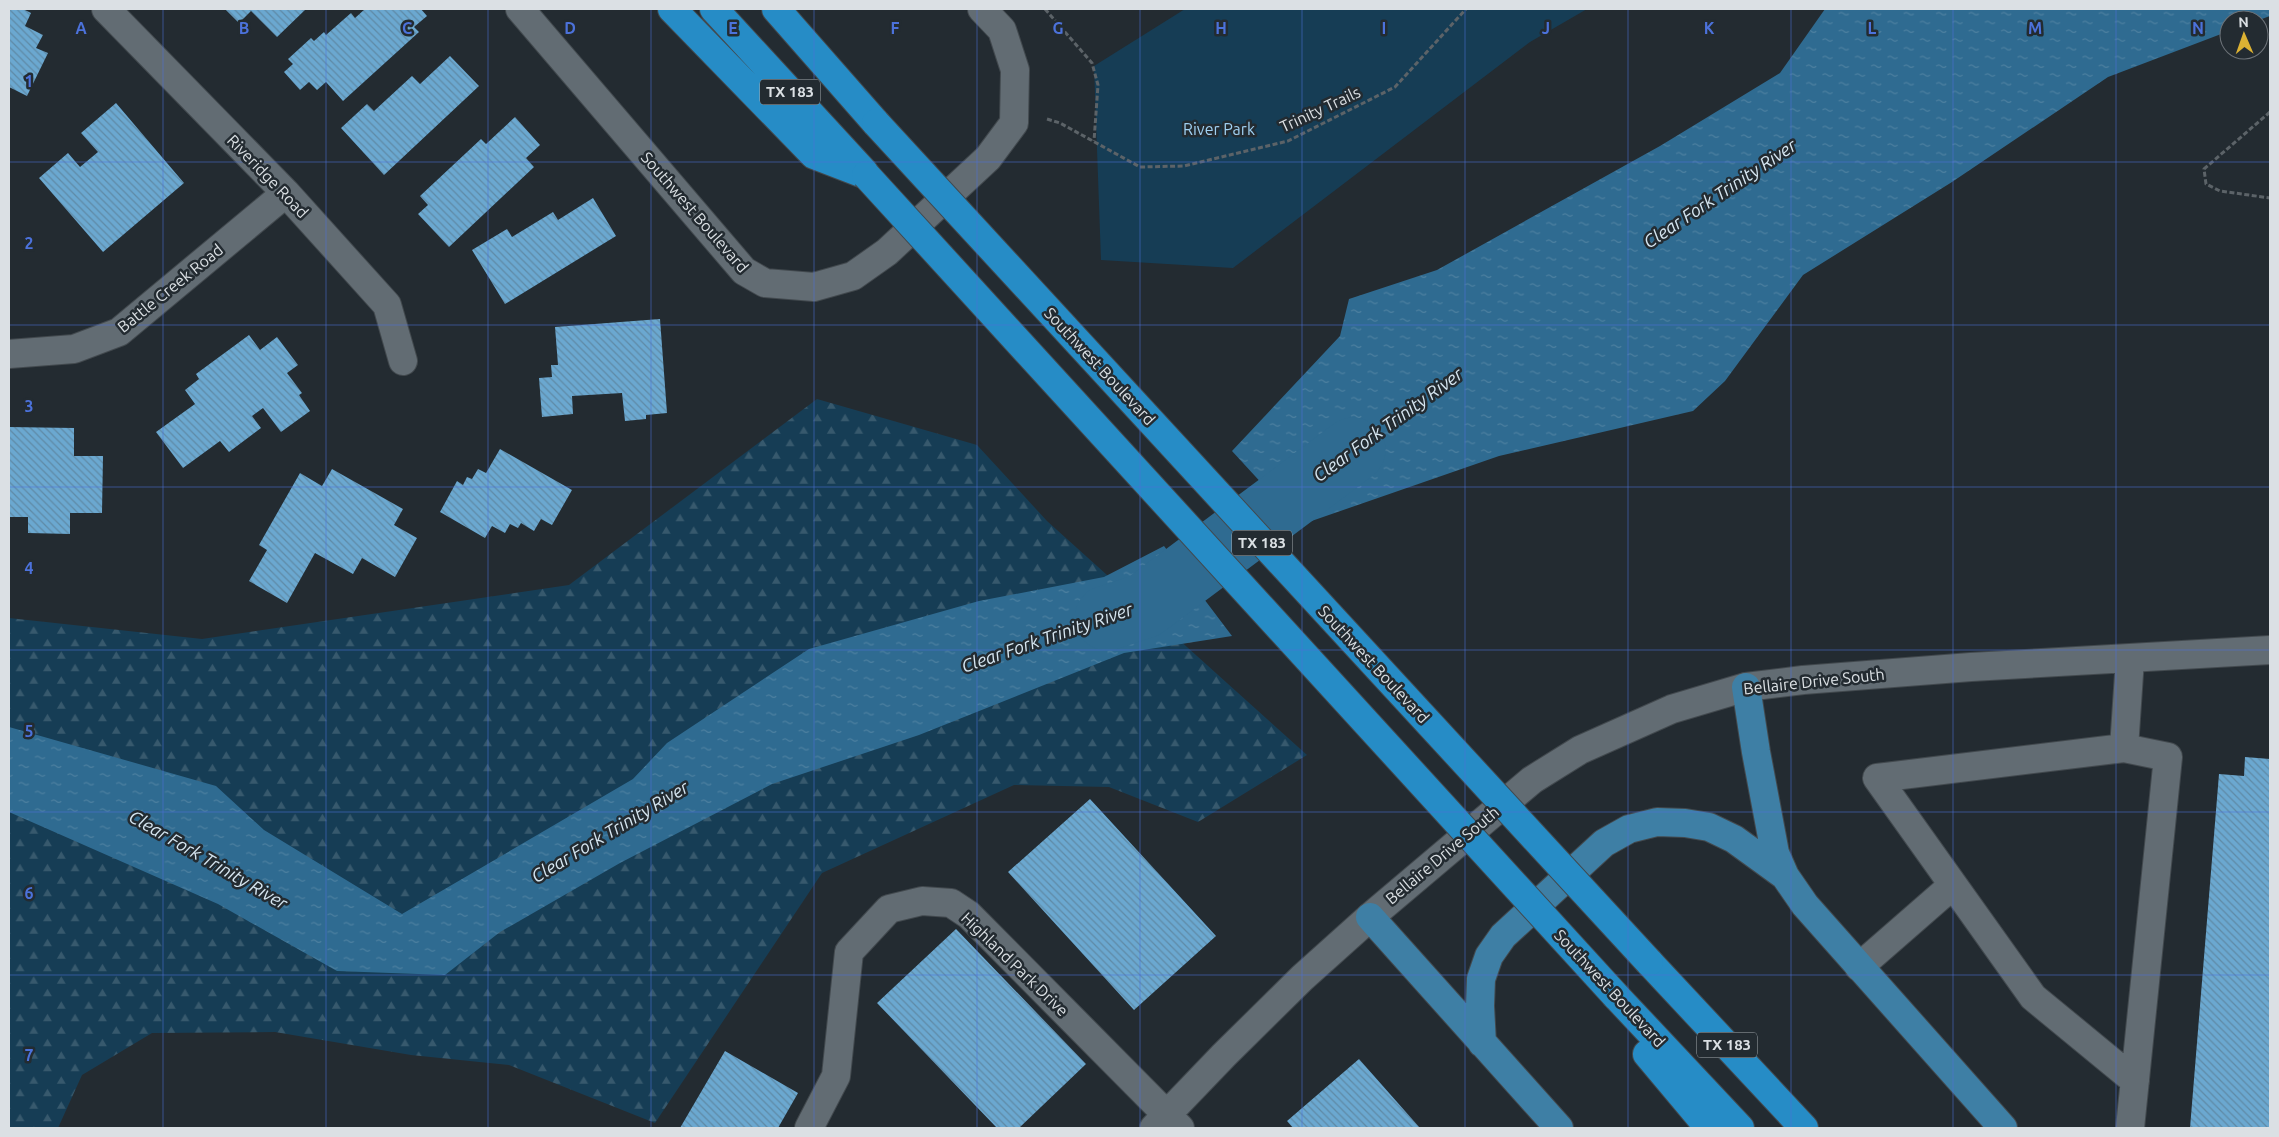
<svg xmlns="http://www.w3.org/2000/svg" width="2279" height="1137" font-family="Ubuntu,sans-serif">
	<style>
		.forest { fill: url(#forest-firs) }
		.park { fill: #163d55 }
		.water { fill: url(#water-ripples) }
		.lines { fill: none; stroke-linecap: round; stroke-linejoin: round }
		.river { stroke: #2f6b91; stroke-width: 65 }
		.building { fill: url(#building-back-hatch) }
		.minor-casing { stroke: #42494e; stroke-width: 30 }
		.major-casing { stroke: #42494e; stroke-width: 30 }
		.highway-casing { stroke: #42494e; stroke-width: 30 }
		.path { stroke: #5c6368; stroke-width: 3; stroke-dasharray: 5 2.5; stroke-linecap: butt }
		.minor { stroke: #626c73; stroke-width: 28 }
		.major { stroke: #3e7fa5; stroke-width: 28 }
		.highway { stroke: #268cc6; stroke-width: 28 }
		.highway-bridge-casing { stroke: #42494e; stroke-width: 30; stroke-linecap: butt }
		.highway-bridge { stroke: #268cc6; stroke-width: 28 }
		.grid { fill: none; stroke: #4c72db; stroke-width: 1; stroke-opacity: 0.55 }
		.labels { text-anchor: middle; stroke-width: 5; stroke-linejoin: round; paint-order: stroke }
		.shield { fill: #232b31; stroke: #a4aaae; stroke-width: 1 }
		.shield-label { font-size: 15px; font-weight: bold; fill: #dbe0e4 }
		.street-label { font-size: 16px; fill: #dbe0e4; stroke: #232b31 }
		.park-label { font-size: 16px; fill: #a0d1f3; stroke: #232b31 }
		.water-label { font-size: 18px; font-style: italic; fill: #d6e6f1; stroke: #232b31 }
		.grid-label { font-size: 16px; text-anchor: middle; font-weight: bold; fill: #4c72db; stroke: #232b31; stroke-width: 5; stroke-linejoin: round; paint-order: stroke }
	</style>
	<defs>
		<pattern id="forest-firs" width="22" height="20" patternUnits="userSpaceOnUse" patternTransform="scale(1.25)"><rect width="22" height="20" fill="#163d55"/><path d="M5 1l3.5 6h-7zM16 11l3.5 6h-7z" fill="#37596d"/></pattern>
		<pattern id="water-ripples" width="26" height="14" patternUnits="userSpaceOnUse" patternTransform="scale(1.25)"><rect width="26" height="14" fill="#2f6b91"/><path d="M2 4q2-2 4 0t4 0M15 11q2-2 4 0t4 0" fill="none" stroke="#4d80a0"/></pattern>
		<pattern id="building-back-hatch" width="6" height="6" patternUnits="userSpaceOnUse" patternTransform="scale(1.25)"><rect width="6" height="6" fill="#6ba8d0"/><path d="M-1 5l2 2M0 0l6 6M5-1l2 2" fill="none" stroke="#5f8aa6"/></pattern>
	</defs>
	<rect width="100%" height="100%" fill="#232b31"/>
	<path class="forest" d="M817 399 977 445 1047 521 1307 755 1198 822 1109 787 1014 785 822 873 655 1123 509 1065 411 1055 275 1032 152 1033 82 1075 58 1128H9V618L202 639 569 585Z"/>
	<path class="park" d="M1185 9H1587L1530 42 1233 268 1101 260 1094 66Z"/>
	<path class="water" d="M1825 9H2270V16L2259 20H2229V31L2108 77 1952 182 1803 275 1725 381 1693 411 1499 456 1300 525 1232 451 1340 336 1349 299 1437 270 1660 146 1780 73Z
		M1164 546 1232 636 1124 653 919 735 772 784 620 863 500 932 445 975 337 971 218 904 9 812V727L216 786 264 830 402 914 633 779 667 743 809 649 979 601 1104 577Z"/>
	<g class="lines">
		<path class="river" d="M1107 618 1144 606 1353 450"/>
	</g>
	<path class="building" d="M9 9H23L31 13 25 26 43 35 36 48 48 53 27 96 9 87Z
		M225 9H306L277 37 251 11 239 23Z
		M365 9H421L427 16 414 27 419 32 343 101 326 82 317 90 309 82 300 90 284 72 293 64 288 59 311 38 314 41 324 32 326 35 351 13 355 18Z
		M450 56 479 86 384 175 341 128 367 104 374 111 412 76 420 84Z
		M116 103 184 183 103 252 39 178 68 153 80 167 98 152 81 133Z
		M515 117 540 145 526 158 534 167 449 247 418 214 428 205 420 196 481 139 486 144Z
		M593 198 616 236 505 304 472 250 507 229 512 237 553 212 558 220Z
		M660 319 667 413 646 415V419L625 421 622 393 572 396 573 414 542 417 539 378 552 377 551 365H558L555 327Z
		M249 335 260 350 277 337 298 365 287 373 302 393 299 395 310 411 281 432 263 408 252 416 261 428 229 452 220 441 183 468 156 432 195 404 185 390 199 379 196 374Z
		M9 427 74 428V456H103L102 513H70V534L28 533V517H9Z
		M500 449 572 490 552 525 541 519 534 531 521 523 518 528 510 524 505 533 492 526 485 538 440 512 457 481 463 485 467 477 472 479 478 469 486 473Z
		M332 469 403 509 394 525 417 538 395 577 362 558 353 574 315 553 287 603 249 581 267 550 259 545 300 473 322 486Z
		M2245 757 2270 759V1128H2190L2219 774 2244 776Z
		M1090 799 1216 936 1134 1010 1008 872Z
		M956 929 1086 1064 1019 1128H997L877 1003Z
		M725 1051 798 1093 778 1128H680Z
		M1359 1059 1420 1128H1293L1287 1121Z"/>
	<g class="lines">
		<g class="minor-casing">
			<path id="minor" d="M106 9 286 193 387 305 403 361
				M520 9 744 271 765 283 814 287 853 276 887 252 988 158 1014 123 1015 70 1002 30 982 9
				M9 354 74 349 119 332 286 193
				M2130 659 2124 748 2168 757 2130 1128
				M2124 748 1877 778 2033 997 2135 1081
				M1859 967 1953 885
				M809 1128 836 1076 849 952 889 909 922 901 951 903 969 915 1180 1128
				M1154 1128 1224 1055 1302 978 1370 917 1532 780 1580 750 1672 709 1746 687 1803 680 1971 667 2270 650"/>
		</g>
		<g class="major-casing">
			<path id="major" d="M1746 687 1756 752 1775 853 1785 876 1805 905 2003 1128
				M1370 917 1559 1128
				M1482 1043 1480 1006 1481 979 1489 956 1503 936 1604 843 1629 829 1657 822 1685 823 1709 827 1734 839 1785 876"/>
		</g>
		<g class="highway-casing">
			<path id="highway" d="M672 9 814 155 866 175
				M714 9 864 172
				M776 9 876 123
				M1649 962 1804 1128
				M1616 996 1740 1128
				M1647 1054 1709 1128"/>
		</g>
		<path class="path" d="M1045 9 1092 63 1098 85 1094 141
			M2270 112 2204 169 2206 184 2220 191 2270 198
			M1047 119 1060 123 1140 167 1184 166 1288 141 1395 87 1466 9"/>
		<use href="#minor" class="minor"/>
		<use href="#major" class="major"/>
		<use href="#highway" class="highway"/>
		<g class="highway-bridge-casing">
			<path id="highway-bridge" d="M876 123 1649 962
				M866 175 1616 996"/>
		</g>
		<use href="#highway-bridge" class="highway-bridge"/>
	</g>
	<path class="grid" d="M163 9V1128M326 9V1128M488 9V1128M651 9V1128M814 9V1128M977 9V1128M1140 9V1128M1302 9V1128M1465 9V1128M1628 9V1128M1791 9V1128M1953 9V1128M2116 9V1128M9 162H2270M9 325H2270M9 487H2270M9 650H2270M9 812H2270M9 975H2270"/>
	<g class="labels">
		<g class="shield">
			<rect x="760" y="79.5" width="60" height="25" rx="4"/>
			<rect x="1232" y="530.5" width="60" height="25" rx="4"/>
			<rect x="1697" y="1032.5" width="60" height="25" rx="4"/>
		</g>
		<g class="shield-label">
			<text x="790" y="97">TX 183</text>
			<text x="1262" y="548">TX 183</text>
			<text x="1727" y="1050">TX 183</text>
		</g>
		<g class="street-label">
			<text transform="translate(1320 109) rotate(-25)" y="6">Trinity Trails</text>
			<text transform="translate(268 176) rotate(46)" y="6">Riveridge Road</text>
			<text transform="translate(695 212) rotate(49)" y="6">Southwest Boulevard</text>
			<text transform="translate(170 288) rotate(-39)" y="6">Battle Creek Road</text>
			<text transform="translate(1100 366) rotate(47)" y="6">Southwest Boulevard</text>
			<text transform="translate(1374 664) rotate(47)" y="6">Southwest Boulevard</text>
			<text transform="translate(1814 681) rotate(-6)" y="6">Bellaire Drive South</text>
			<text transform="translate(1442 855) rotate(-40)" y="6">Bellaire Drive South</text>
			<text transform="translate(1015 964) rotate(44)" y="6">Highland Park Drive</text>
			<text transform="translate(1610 988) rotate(47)" y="6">Southwest Boulevard</text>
		</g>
		<g class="park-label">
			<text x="1219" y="135">River Park</text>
		</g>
		<g class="water-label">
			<text transform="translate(1720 194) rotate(-34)" y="6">Clear Fork Trinity River</text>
			<text transform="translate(1388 425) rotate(-36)" y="6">Clear Fork Trinity River</text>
			<text transform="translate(1047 638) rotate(-19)" y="6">Clear Fork Trinity River</text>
			<text transform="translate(610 832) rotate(-31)" y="6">Clear Fork Trinity River</text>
			<text transform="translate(208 860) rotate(30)" y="6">Clear Fork Trinity River</text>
		</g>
	</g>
	<g class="grid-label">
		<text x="81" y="34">A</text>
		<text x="244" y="34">B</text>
		<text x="407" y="34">C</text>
		<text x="570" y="34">D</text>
		<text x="733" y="34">E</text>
		<text x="895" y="34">F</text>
		<text x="1058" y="34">G</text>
		<text x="1221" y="34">H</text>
		<text x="1384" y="34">I</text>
		<text x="1546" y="34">J</text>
		<text x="1709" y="34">K</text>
		<text x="1872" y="34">L</text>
		<text x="2035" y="34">M</text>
		<text x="2198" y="34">N</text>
		<text x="29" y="87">1</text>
		<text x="29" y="249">2</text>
		<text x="29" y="412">3</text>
		<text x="29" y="574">4</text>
		<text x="29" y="737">5</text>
		<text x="29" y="899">6</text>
		<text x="29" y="1061">7</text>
	</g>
	<rect width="2279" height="1137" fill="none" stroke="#dbe0e4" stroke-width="20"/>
	<g transform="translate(2244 35) rotate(358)"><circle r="24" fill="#232b31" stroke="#6d7379"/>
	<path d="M0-4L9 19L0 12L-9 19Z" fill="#dcb233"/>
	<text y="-8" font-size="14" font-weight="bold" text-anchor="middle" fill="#dbe0e4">N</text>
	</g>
</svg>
